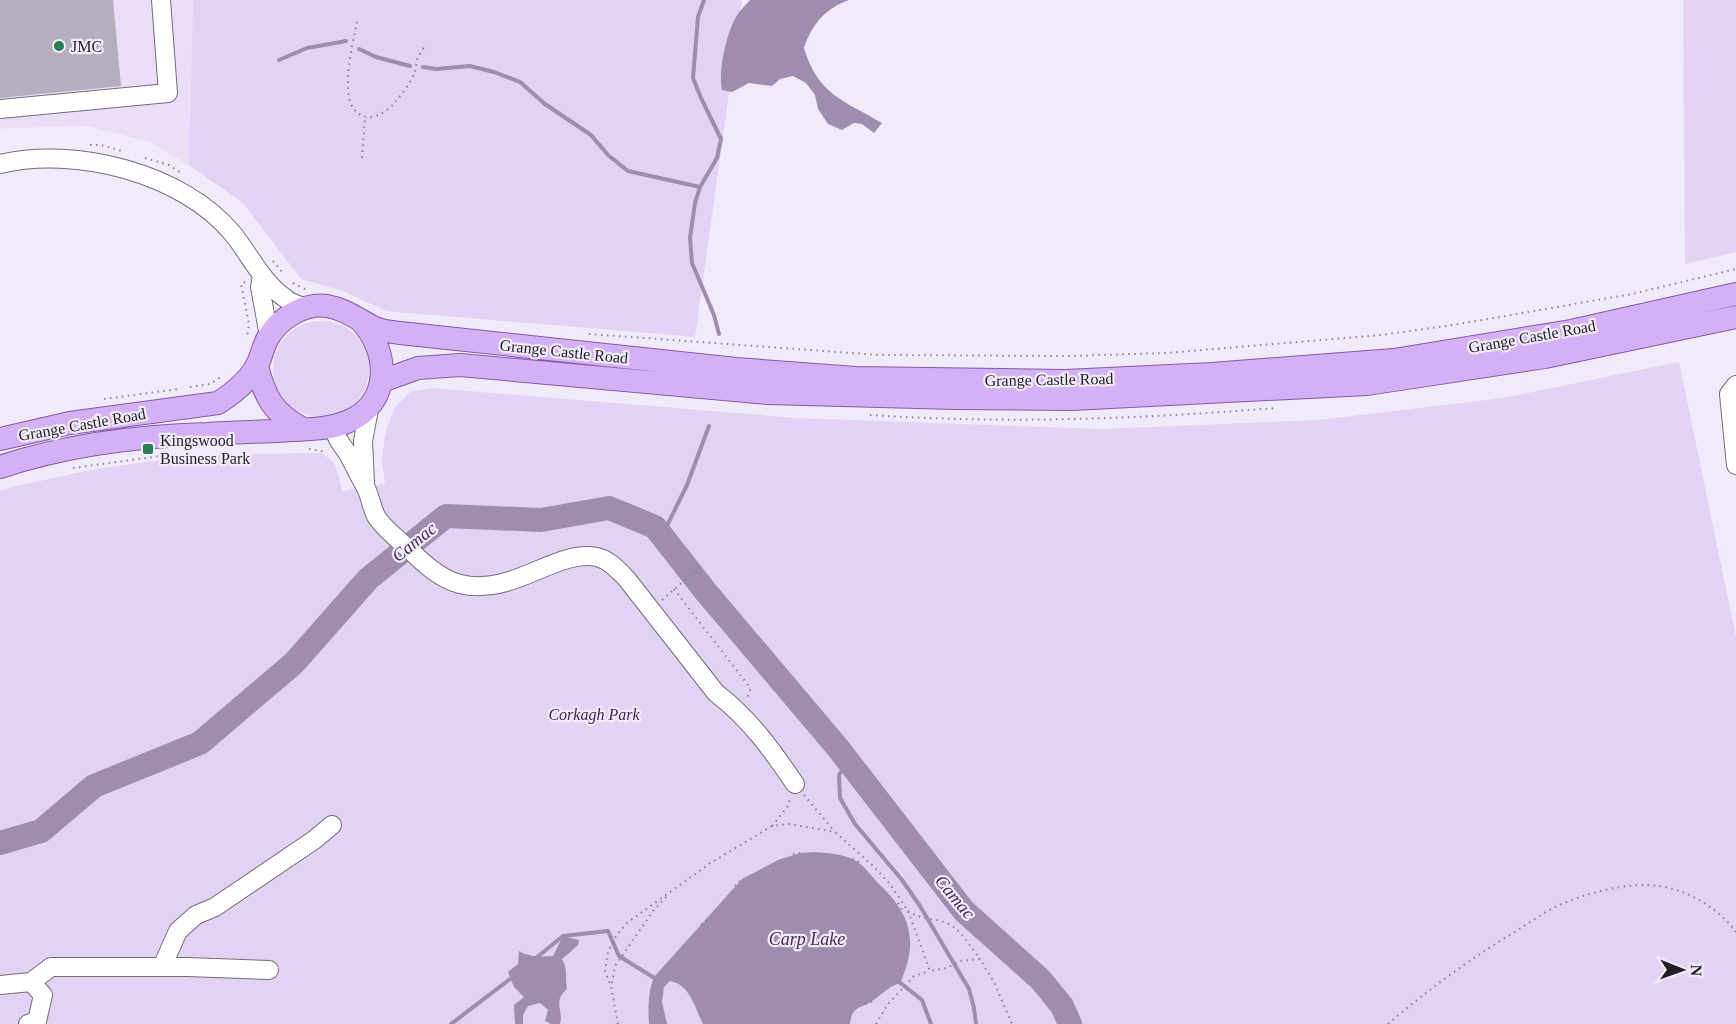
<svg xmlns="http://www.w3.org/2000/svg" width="1736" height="1024" font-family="Georgia,serif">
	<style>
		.built { fill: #e9def5 }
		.green { fill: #e2d2f4 }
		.water { fill: #9e8daf }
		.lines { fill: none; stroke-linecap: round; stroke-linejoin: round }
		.stream { stroke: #9e8daf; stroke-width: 4 }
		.river { stroke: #9e8daf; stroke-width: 24 }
		.building { fill: #b6aebd }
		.minor-casing { stroke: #736d7a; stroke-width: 20 }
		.major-casing { stroke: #835ba6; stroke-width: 24 }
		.path { stroke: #89858f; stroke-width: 2; stroke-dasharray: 1.5 4.5; stroke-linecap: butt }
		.minor { stroke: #fff; stroke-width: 18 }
		.major { stroke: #d4b0f4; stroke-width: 22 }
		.poi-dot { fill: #277e53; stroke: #f1eafa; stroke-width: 2 }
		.labels { text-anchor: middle; stroke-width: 4.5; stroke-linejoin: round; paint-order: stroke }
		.poi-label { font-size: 16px; fill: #211f24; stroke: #f1eafa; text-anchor: start }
		.street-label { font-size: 16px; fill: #211f24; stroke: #f1eafa }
		.park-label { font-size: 16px; font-style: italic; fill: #402756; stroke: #f1eafa }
		.water-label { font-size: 18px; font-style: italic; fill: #442b5a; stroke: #f1eafa }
	</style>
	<rect width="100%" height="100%" fill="#f1eafa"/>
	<path class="built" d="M0 0H193L189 165 150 142 89 126 8 128 0 129Z"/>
	<path class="green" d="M193 0H742L695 337 386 311 343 291 301 279 243 203 189 165Z
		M1683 0H1736V252L1685 264Z
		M273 369a48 48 0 1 1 96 0a48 48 0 1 1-96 0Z
		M1679 362 1736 637V1024H0V491L16 486 96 469 198 455 321 453C338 462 338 474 342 491L385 484 382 460 385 434 394 409 410 392 432 388 796 418 1102 429 1319 420 1503 398Z"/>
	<path class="water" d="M750 0H849C826 8 812 24 804 48 818 95 843 100 882 123L874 133 862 124 854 123 842 130 828 124 818 109 815 95 806 83 793 76 780 79 772 86 749 83 732 92 722 90C718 73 726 35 735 19 738 12 745 6 750 0Z
		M814 852C827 853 848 854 859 863 866 868 872 877 878 883 911 914 919 941 900 983 887 987 883 994 872 1001 861 1009 852 1005 850 1024H703C695 1008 690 984 670 981L664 987 662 1002 667 1024H649C648 1007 648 993 654 977L742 879 778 860 800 853Z
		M563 936 579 940 578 945 562 959C568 969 565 978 567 989 552 1002 564 1010 560 1024H551L545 1021 548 1010 540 1003 528 1006 523 1015V1024H515L514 1005 524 997 514 987 508 972 518 964 519 951C528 957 542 957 553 956Z"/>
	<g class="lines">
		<path class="stream" d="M704 0 698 17 693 78 701 98 721 139 717 158 700 187 695 203 690 238 692 263 714 315 719 334
			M359 49 376 57 410 66
			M279 60 307 48 346 41
			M423 67 436 69 470 66 494 72 520 82 545 104 591 135 608 155 628 171 700 187
			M662 536 687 485 709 426
			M848 761 839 775 840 798 855 824 902 880 920 906 969 989 974 1008 976 1024
			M536 958 563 936 608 931 619 956 656 979
			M898 981 922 1000 931 1024
			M451 1024 514 976"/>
		<path class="river" d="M0 843 41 831 94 786 200 743 294 663 368 579 446 516 541 520 609 508 655 527 706 592 838 748 964 911 1041 980 1062 1006 1070 1024"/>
	</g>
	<path class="building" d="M0 0H113L121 86 0 98Z"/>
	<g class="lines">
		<g class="minor-casing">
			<path id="minor" d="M0 109 168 93 161 0
				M0 164C75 146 183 173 233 234 250 255 262 282 285 298 290 303 299 305 306 308
				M262 276 260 287 269 336
				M1736 385 1729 394 1736 465
				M333 426C337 440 340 442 348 454 354 464 359 476 365 486 370 495 371 506 376 516 382 527 401 542 411 551 425 565 441 579 460 584 513 597 555 549 597 557 609 560 617 569 626 578L716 693C749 718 772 750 795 784
				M365 482 363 441 370 404
				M162 967 178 931 196 915 215 907 314 840 332 825
				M0 985 31 982
				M28 1024 37 1021 43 995 31 982 51 967H187L269 970"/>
		</g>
		<g class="major-casing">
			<path id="major" d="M257 366C265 398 273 413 303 429
				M382 381 418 368 460 365 768 393 955 398 1072 399 1367 384 1545 357 1736 317
				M0 439 70 423 218 403C232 394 249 381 257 365 262 356 263 345 269 336 281 317 305 303 327 306 345 309 357 319 373 327 381 331 391 332 400 333L736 369 855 378 1065 381 1212 374 1394 360 1571 331 1736 294
				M0 467C66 445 138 436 207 434 236 432 264 432 293 430 312 429 329 429 347 422 392 403 390 351 360 320"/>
		</g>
		<path class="path" d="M357 22C353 44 333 115 369 117 379 117 390 109 396 101 401 95 412 81 414 74 416 70 416 65 417 60 419 55 423 49 426 44
			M90 145H101L122 151
			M145 158 169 165 181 173
			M362 158 365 116
			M273 261 283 273
			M245 282 241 284 249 324 247 337
			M293 283 307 290
			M589 334 879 355 1068 356 1166 353 1381 335 1453 325 1632 294 1736 269
			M190 387 210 384 221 377
			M104 399 178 389
			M870 415C1005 424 1140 419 1275 408
			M309 449 327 452
			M73 468 160 456
			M674 589 748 685 750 690 747 698
			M662 600 700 567
			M804 795 835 832
			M772 826 788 806 790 798
			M793 854 800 853
			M852 859 859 862
			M735 886 742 879
			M898 903 902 910
			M908 911C919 919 932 918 944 922 960 927 970 946 980 959
			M701 925 708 919
			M612 983 615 966 653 911 669 894
			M865 1004 873 1001
			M618 1024 611 986 605 971 608 952 616 936 627 923 709 864 772 826 789 824 835 832 872 865 890 884 908 911 930 971 947 968 960 961 980 959 994 982 1012 1024
			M876 1024 888 1004 914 976 929 971
			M1388 1024C1429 989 1471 958 1518 930 1530 922 1543 913 1557 906 1583 894 1630 881 1659 886 1689 890 1719 909 1736 932"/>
		<use href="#minor" class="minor"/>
		<use href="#major" class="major"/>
	</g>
	<g class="poi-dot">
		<circle cx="59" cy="46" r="6"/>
		<rect x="142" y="443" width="12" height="12" rx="3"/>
	</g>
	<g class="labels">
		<g class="poi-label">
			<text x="71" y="52">JMC</text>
			<text x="160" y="446">Kingswood<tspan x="160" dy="18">Business Park</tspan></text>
		</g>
		<g class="street-label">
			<text transform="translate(1532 336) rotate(-10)" y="6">Grange Castle Road</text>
			<text transform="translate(564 351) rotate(6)" y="6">Grange Castle Road</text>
			<text transform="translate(1049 379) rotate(-1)" y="6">Grange Castle Road</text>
			<text transform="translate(82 424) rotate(-10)" y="6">Grange Castle Road</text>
		</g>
		<g class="park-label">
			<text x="594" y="720">Corkagh Park</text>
		</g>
		<g class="water-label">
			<text transform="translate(414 542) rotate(-39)" y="6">Camac</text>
			<text transform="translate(955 897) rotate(50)" y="6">Camac</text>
			<text x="807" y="945">Carp Lake</text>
		</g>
	</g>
	<g transform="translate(1682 970) rotate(91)" stroke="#f1eafa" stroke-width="4.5" paint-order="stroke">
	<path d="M0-4.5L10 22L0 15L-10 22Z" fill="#211f24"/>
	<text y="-9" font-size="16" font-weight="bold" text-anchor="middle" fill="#211f24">N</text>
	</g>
</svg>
